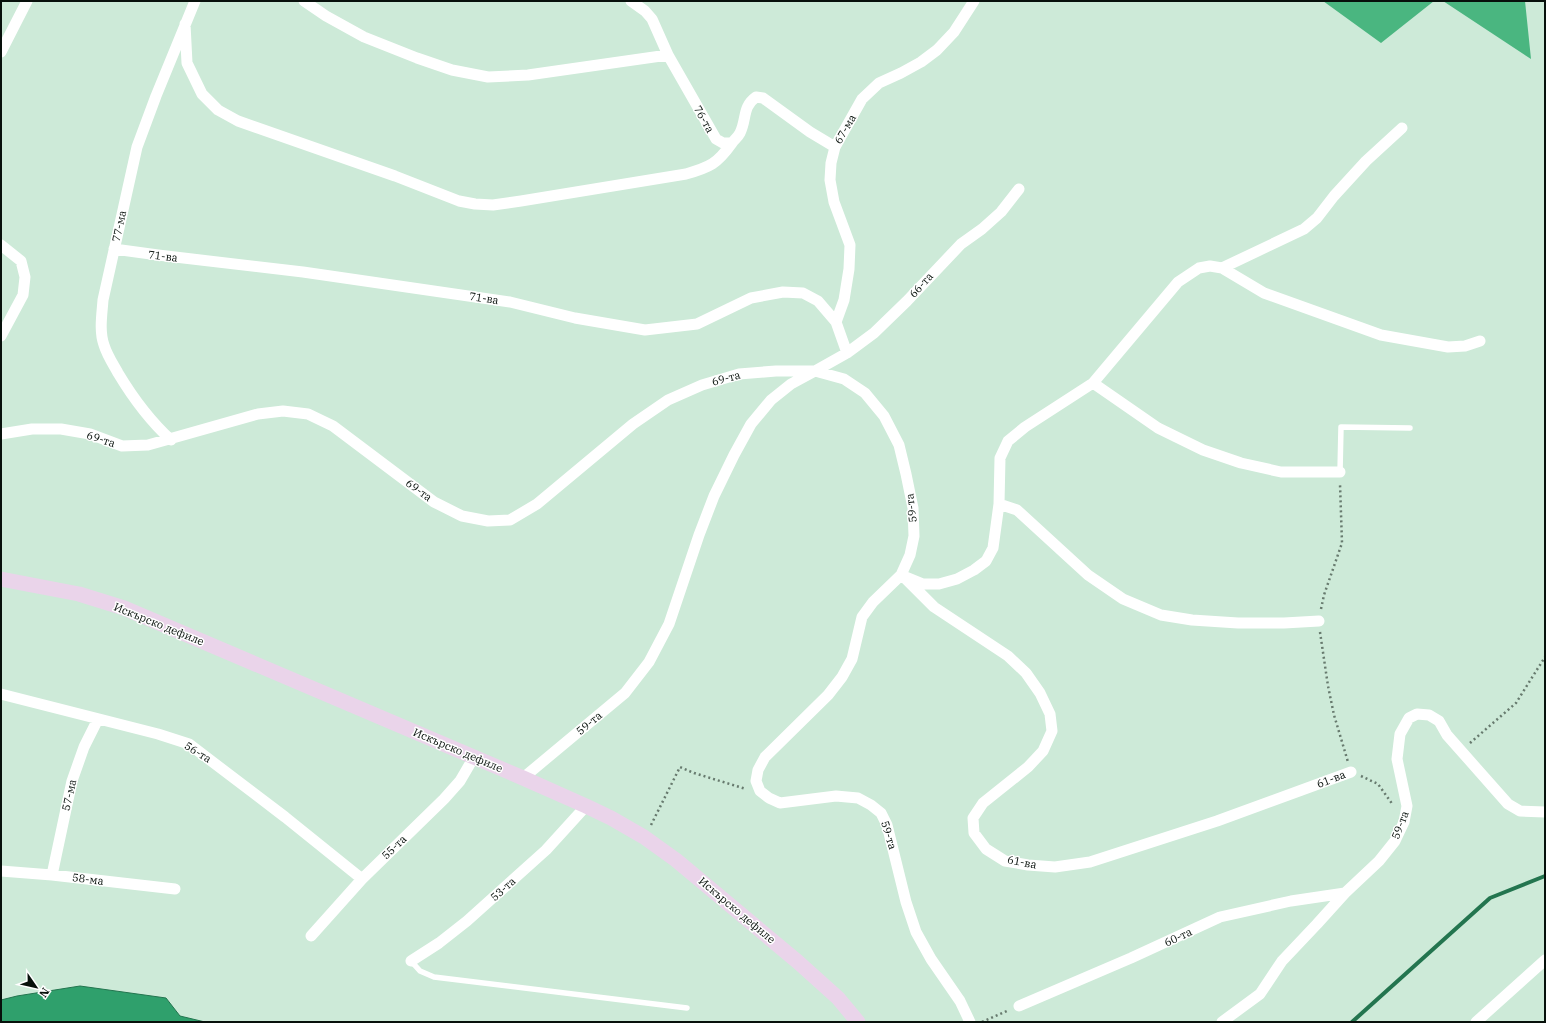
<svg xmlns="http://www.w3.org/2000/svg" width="1546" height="1023" font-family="'IBM Plex Serif',serif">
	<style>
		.forest { fill: #4ab680 }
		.water { fill: #2fa06c; stroke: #23754f }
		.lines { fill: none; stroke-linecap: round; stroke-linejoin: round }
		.stream { stroke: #23754f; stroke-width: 4 }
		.path { stroke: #677a6e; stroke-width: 2.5; stroke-dasharray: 2 3; stroke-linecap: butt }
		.lane { stroke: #fff; stroke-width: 5.5 }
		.street { stroke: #fff; stroke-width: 11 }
		.secondary { stroke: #ead4ea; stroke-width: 15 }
		.labels { text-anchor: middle; stroke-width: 3; stroke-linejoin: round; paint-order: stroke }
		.street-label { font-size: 11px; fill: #07100b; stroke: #fff }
	</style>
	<rect width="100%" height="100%" fill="#cdead8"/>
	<path class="forest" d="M1323 1H1434L1381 43Z
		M1443 1H1525L1531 59Z"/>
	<path class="water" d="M80 986 166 998 180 1016 205 1022H1V1000L17 996Z"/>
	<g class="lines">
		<path class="stream" d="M1352 1022 1490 898 1545 876"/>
		<path class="path" d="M1321 609 1324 595 1342 543 1340 484
			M1320 632 1328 686 1334 715 1348 762
			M1470 743 1516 703 1545 657
			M1361 776 1378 784 1393 805
			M651 825 680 767 694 773 746 789
			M982 1022 1009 1010"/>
		<path class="lane" d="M1340 472 1341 427 1410 428
			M411 961 420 971 434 977 687 1008"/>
		<path class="street" d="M304 1 326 16 364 37 417 58 452 70 488 77 528 75 668 55
			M631 1 645 11 652 19 668 55 716 139 723 143H732C734 140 738 137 740 133 747 119 742 107 756 97L763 98 810 132 835 147
			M185 24 187 63 202 94 218 110 238 121 395 176 459 201 475 204 493 205 521 201 686 174C710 167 717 164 732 143
			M1 52 27 1
			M1 245 21 261 25 277 23 295 1 336
			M114 249 158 255 303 272 510 302 575 318 645 330 697 324 751 298 783 292 803 293 818 301 836 322
			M1222 268 1304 229 1317 218 1334 196 1366 161 1402 128
			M847 353 836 322 844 300 849 269 850 245 834 202 830 180 831 163 835 147 862 99 879 83 901 73 921 62 937 50 954 32 974 1
			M1093 383 1158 428 1203 450 1241 463 1281 472H1340
			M1 434 32 429H61L90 434 122 446 148 445 258 414 283 411 308 414 333 426 434 502 462 516 488 521 510 520 537 504 633 424 668 400 702 385 739 374 776 371H815L847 353 874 333 907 301 961 244 982 229 1001 212 1019 189
			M171 440C149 420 133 398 118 373 113 364 107 355 104 345 99 331 102 314 103 300L137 147 156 96 195 1
			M999 504 1017 510 1088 575 1123 599 1161 615 1192 620 1238 623H1284L1319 621
			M901 575 923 584H939L957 579 974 570 986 561 993 548 999 504 1000 458 1008 441 1025 427 1093 383 1178 282 1199 268 1210 266 1222 268 1264 293 1381 335 1448 347 1465 346 1480 341
			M906 579 934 607 1008 656 1026 673 1040 693 1050 714 1052 731 1043 751 1028 767 983 803 973 818 974 833 986 849 1005 861 1028 865 1055 867 1090 862 1217 821 1351 772
			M1 694 158 734 189 744 285 817 362 879
			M523 778 625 693 649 662 669 624 699 535 714 496 734 455 751 424 771 400 791 384 815 371 844 379 865 393 884 416 899 445 906 474 913 508 914 536 910 555 901 575 873 602 862 617 852 659 842 677 828 695 765 757 758 770 756 781 760 791 769 798 780 803 836 796 858 798 871 805 881 813 887 825 906 902 916 932 931 959 960 1001 970 1022
			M1 871 52 875 175 889
			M52 875 72 781 84 747 98 719
			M311 936 362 879 444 799 460 781 474 757
			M411 961 439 943 467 921 546 850 586 806
			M1019 1006 1131 958 1220 917 1291 901 1345 893
			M1222 1022 1260 994 1282 961 1317 924 1345 893 1379 861 1395 841 1404 822 1407 806 1397 759 1400 734 1409 718 1417 714 1429 715 1439 721 1447 735 1508 804 1520 811 1545 812
			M1476 1022 1545 960"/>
		<path class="secondary" d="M1 579 79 594 124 608 523 778 586 806 611 818 644 837 676 860 798 962 838 998 858 1022"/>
	</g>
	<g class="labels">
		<g class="street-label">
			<text transform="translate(704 119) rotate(61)" y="4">76-та</text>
			<text transform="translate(845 129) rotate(-60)" y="4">67-ма</text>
			<text transform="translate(119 226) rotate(-78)" y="4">77-ма</text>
			<text transform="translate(163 256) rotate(7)" y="4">71-ва</text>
			<text transform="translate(921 285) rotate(-48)" y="4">66-та</text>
			<text transform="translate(484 298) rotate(9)" y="4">71-ва</text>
			<text transform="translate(726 378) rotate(-15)" y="4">69-та</text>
			<text transform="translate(101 439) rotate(18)" y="4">69-та</text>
			<text transform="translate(419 490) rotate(36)" y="4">69-та</text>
			<text transform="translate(911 508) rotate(-97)" y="4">59-та</text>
			<text transform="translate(159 624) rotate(22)" y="4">Искърско дефиле</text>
			<text transform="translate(589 723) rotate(-40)" y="4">59-та</text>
			<text transform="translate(458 750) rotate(23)" y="4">Искърско дефиле</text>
			<text transform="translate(198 752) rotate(32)" y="4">56-та</text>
			<text transform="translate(1331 779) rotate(-21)" y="4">61-ва</text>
			<text transform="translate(69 795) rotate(-77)" y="4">57-ма</text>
			<text transform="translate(1400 825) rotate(-69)" y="4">59-та</text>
			<text transform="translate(889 835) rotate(73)" y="4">59-та</text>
			<text transform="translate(394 847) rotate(-44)" y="4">55-та</text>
			<text transform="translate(1022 862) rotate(11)" y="4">61-ва</text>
			<text transform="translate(88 879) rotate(7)" y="4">58-ма</text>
			<text transform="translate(503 889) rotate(-42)" y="4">53-та</text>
			<text transform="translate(737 910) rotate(40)" y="4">Искърско дефиле</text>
			<text transform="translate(1178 937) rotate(-25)" y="4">60-та</text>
		</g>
	</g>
	<rect width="1546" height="1023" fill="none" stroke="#07100b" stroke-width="4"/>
	<g transform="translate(36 987) rotate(124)" stroke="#ffffff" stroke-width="3" paint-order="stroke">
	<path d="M0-3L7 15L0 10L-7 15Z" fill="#07100b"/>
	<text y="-6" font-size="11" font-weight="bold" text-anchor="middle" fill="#07100b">N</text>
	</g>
</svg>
